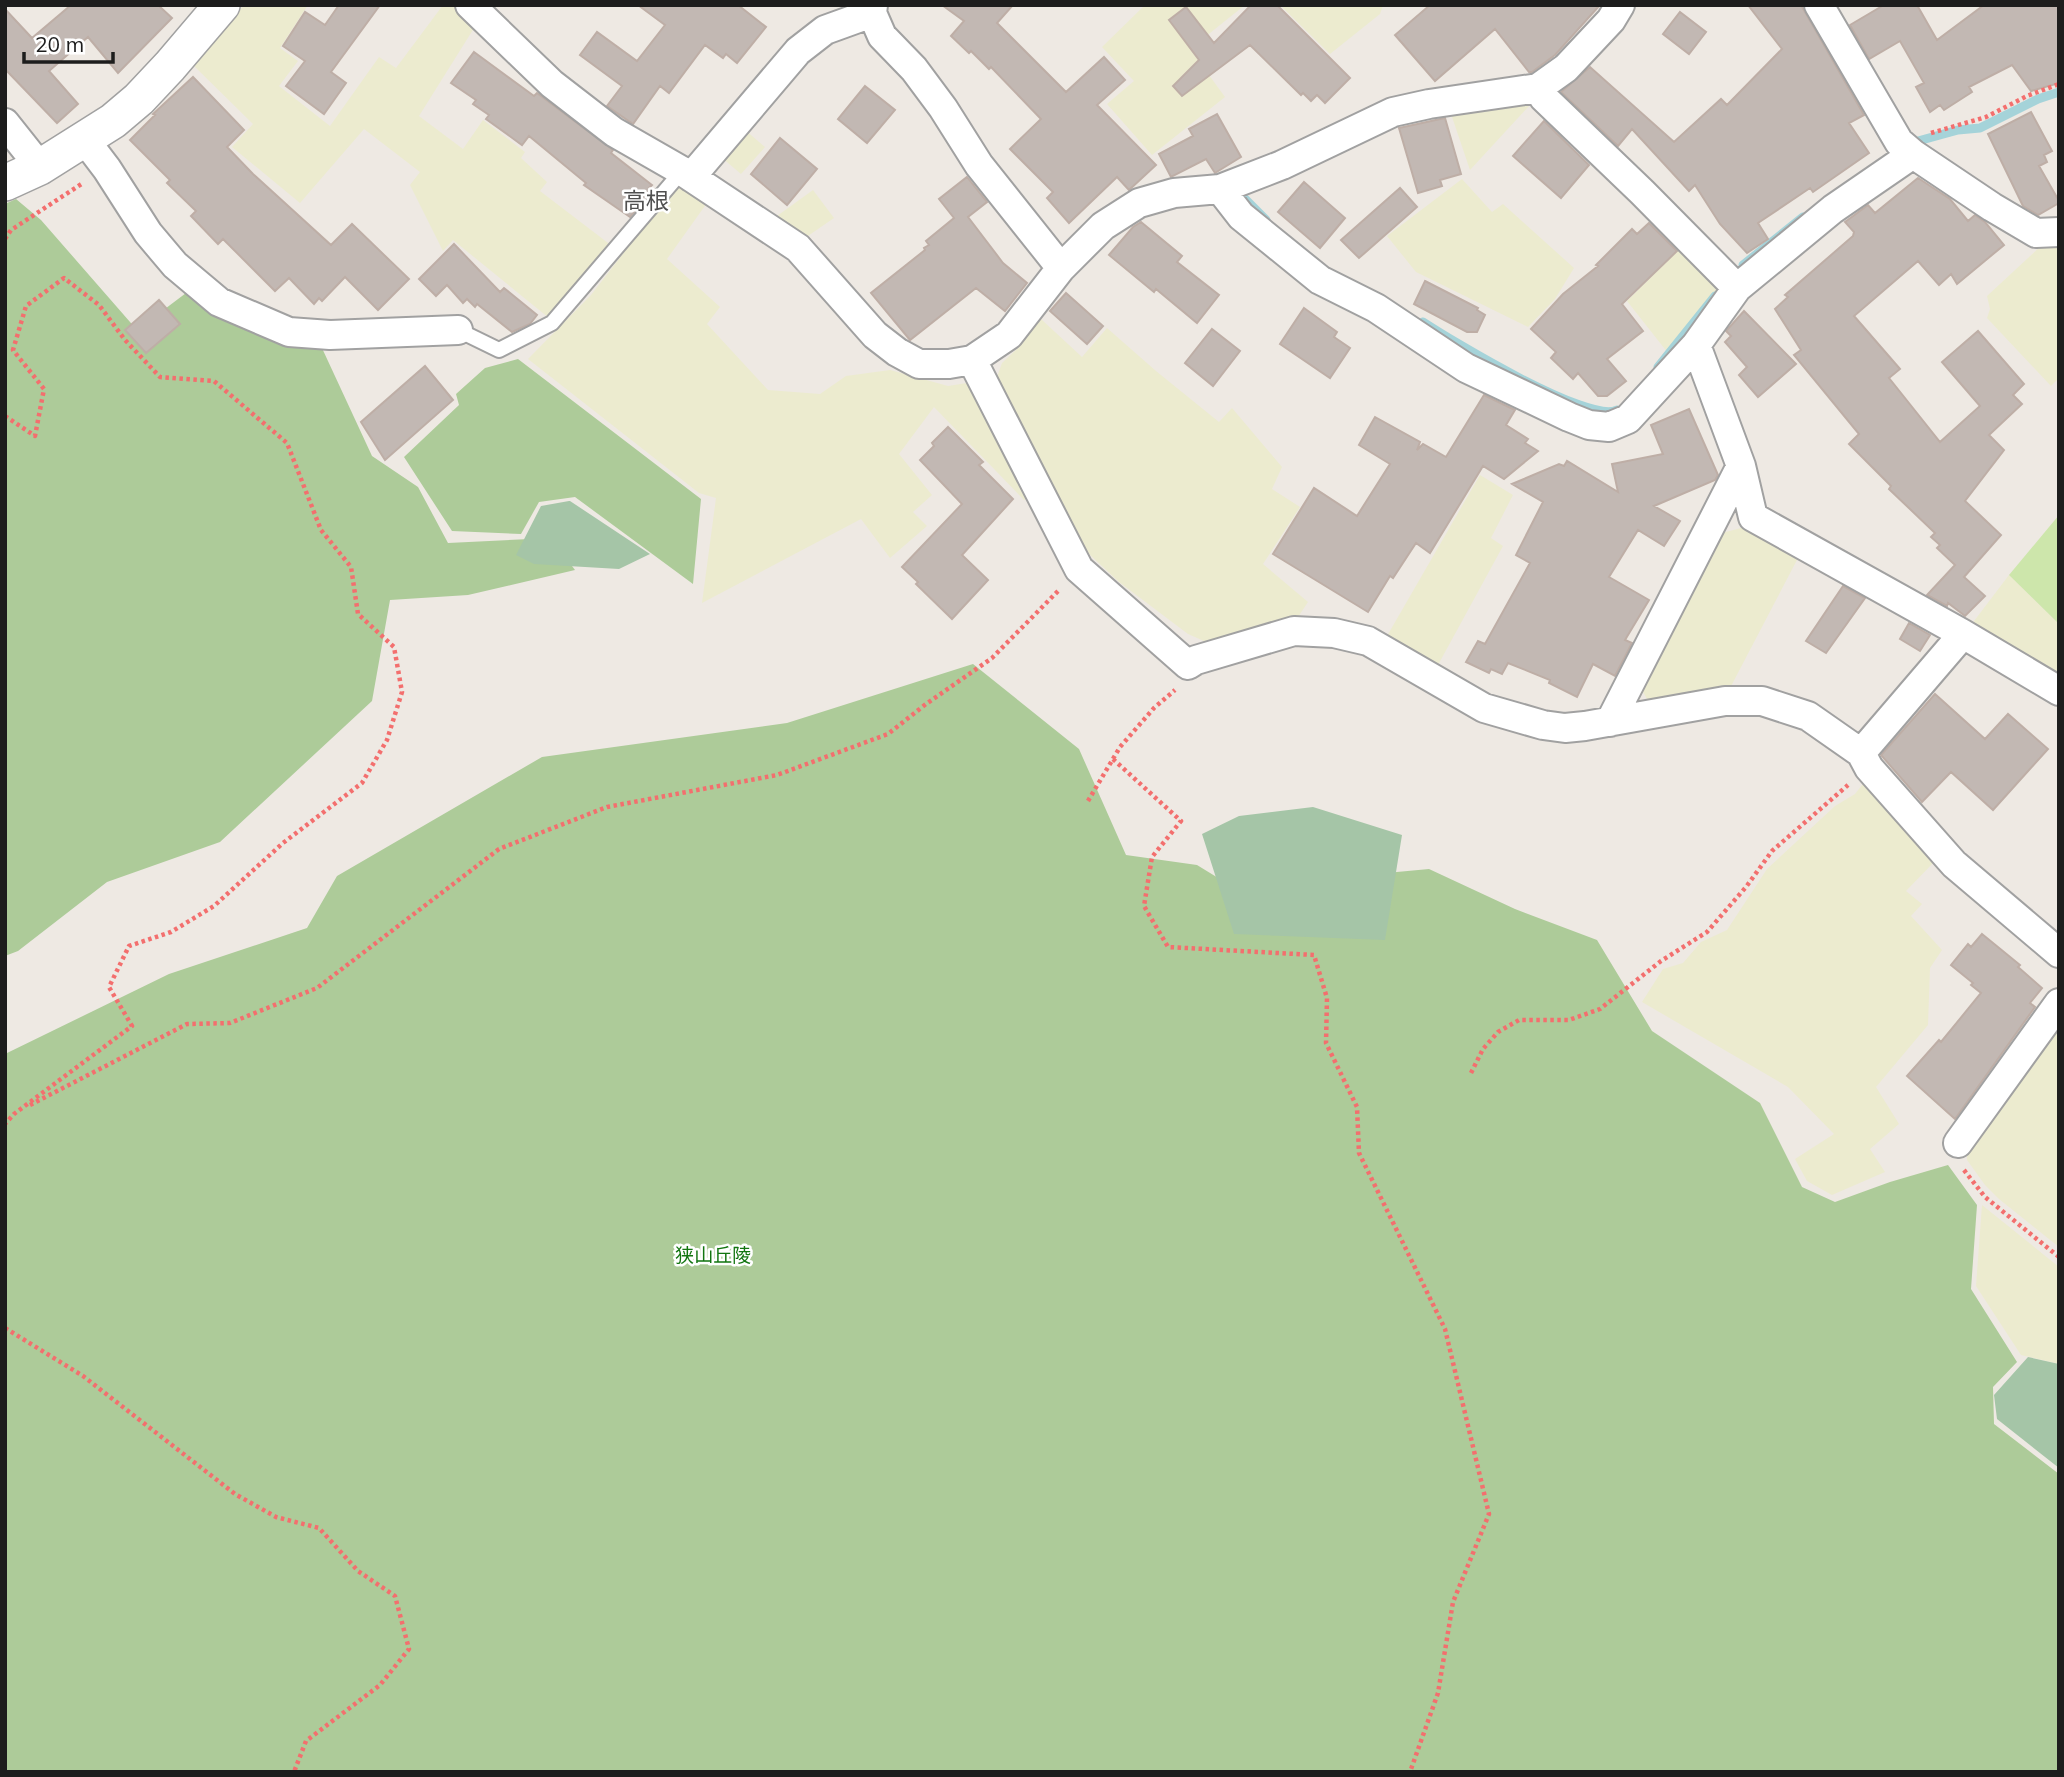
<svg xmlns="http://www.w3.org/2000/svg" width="2064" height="1777" font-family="Mulish,'Noto Sans JP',sans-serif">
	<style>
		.farmland { fill: #ecebcf }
		.grass { fill: #cde6ab }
		.forest { fill: #adcb99 }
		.cemetery { fill: #a5c5a7 }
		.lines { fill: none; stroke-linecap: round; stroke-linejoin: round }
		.stream { stroke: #a5d3d9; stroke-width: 9 }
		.building { fill: #c2b8b3; stroke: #beaea6; stroke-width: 2 }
		.service-casing { stroke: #a1a1a1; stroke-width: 18 }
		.minor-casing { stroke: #a1a1a1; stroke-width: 32 }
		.tertiary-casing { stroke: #a1a1a1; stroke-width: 38 }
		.path { stroke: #f36f6e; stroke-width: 4.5; stroke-dasharray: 3.5 3.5; stroke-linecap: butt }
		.service { stroke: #fff; stroke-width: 14 }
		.minor { stroke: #fff; stroke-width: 28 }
		.tertiary { stroke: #fff; stroke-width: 35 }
		.labels { text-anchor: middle; stroke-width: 5; stroke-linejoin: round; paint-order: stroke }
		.park-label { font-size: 19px; fill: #127510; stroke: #fff }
		.quarter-label { font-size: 23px; fill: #505050; stroke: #fff }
	</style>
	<rect width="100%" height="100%" fill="#eee9e3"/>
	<path class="farmland" d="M244 5H308L280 48 298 61 279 86 330 126 379 57 396 68 443 5H455L476 25 419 116 463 149 483 120 525 152 521 158 547 182 540 191 612 246 549 318 453 240 443 251 410 185 420 172 364 129 300 203 232 147 253 124 192 64Z
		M1145 5H1245L1190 49 1225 97 1152 155 1107 104 1134 81 1102 47Z
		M1280 5H1383L1380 14 1330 54Z
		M1527 101 1530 105 1470 170 1450 111Z
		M744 129 765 147 741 174 721 157Z
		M681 179 712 196 667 259 720 307 707 324 768 390 820 394 846 376 890 370 948 386 967 383 1028 498 1024 500 934 407 899 454 932 495 913 512 927 526 890 558 861 519 702 603 716 498 699 493 528 359 591 295Z
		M1462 179 1492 212 1503 204 1574 268 1555 299 1528 327 1416 272 1387 236Z
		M813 190 834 218 802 240 791 227 777 216Z
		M1684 245 1721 286 1668 353 1627 301Z
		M2041 246 2051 248 2059 246V378L2051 386 1987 318 1990 309 1987 296Z
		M1041 319 1082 357 1107 328 1156 371 1219 422 1232 408 1282 467 1272 489 1300 507 1263 564 1308 602 1294 623 1223 642 1204 641 1188 634 1119 582 1088 553 997 377 1002 363 1020 346Z
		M1480 475 1513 495 1491 538 1503 546 1438 665 1387 636Z
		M1745 527 1798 558 1729 690 1650 704 1643 692 1722 533Z
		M2009 575 2059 624V674L1971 625Z
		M1866 780 1936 860 1906 891 1922 904 1911 916 1942 950 1930 968 1928 1025 1876 1087 1899 1124 1870 1149 1885 1172 1832 1195 1807 1181 1795 1159 1834 1134 1788 1087 1642 1002 1663 969 1683 963 1701 942 1727 930 1767 869 1835 806 1855 794Z
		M2059 1016V1247L1999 1199 1985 1185 1967 1160V1140Z
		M1982 1205 2059 1267V1364L2021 1355 1976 1286Z"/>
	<path class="grass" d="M2059 515V624L2009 575Z"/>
	<path class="forest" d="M16 199 41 220 137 330 194 287 315 333 372 456 418 487 448 543 551 538 575 570 468 595 390 600 372 701 220 842 107 882 18 951 5 956V204Z
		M518 359 701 499 693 584 575 497 539 502 521 534 452 531 404 457 459 405 456 394 485 368Z
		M973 664 1079 749 1126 855 1197 865 1293 924 1354 876 1429 869 1515 909 1597 940 1652 1031 1760 1103 1802 1187 1835 1202 1890 1182 1948 1165 1977 1205 1971 1289 2017 1362 1993 1387 1994 1424 2059 1474V1772H5V1054L169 974 307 928 337 876 542 757 787 723Z"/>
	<path class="cemetery" d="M569 501H570L650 554 619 569 534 564 516 555 541 506Z
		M1313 807 1402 835 1385 940 1234 934 1202 834 1239 816Z
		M2028 1357 2059 1364V1468L1997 1419 1994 1395Z"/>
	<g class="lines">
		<path class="stream" d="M1918 141 1958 130 1980 128 2038 99 2059 92
			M1245 199 1266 220
			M1743 265 1803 217
			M1423 322C1452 341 1589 424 1617 410
			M1658 367 1715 296"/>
	</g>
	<path class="building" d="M71 5H158L172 18 118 73 88 37 49 71 78 104 57 123 5 69V9L32 38Z
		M339 5H380L331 72 346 83 324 114 286 86 305 61 283 46 305 12 325 25Z
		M638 5H738L766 27 737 63 726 54 723 58 705 45 669 93 660 86 633 124 607 106 622 86 580 55 597 32 637 61 665 25Z
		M942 5H1013L997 23 1066 92 1104 57 1125 80 1097 105 1156 165 1129 190 1117 177 1069 223 1047 198 1053 192 1010 149 1041 119 991 67 989 69 971 51 969 53 951 36 964 21Z
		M1251 5H1277L1350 78 1325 103 1317 95 1311 101 1303 93 1301 95 1250 45 1182 96 1173 86 1199 60 1169 20 1186 7 1214 43Z
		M1430 5H1600L1555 55 1532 72H1529L1495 29 1435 81 1395 35Z
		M1748 5H1801L1864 115 1849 123 1869 153 1813 192 1810 188 1758 223 1768 239 1747 253 1720 224 1695 185 1689 191 1632 129 1618 146 1561 92 1590 67 1674 142 1721 99 1727 105 1782 49Z
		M1884 5H1917L1937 40 1984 5H2059V83L2031 91 2012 65 1969 87 1972 92 1944 110 1940 105 1930 112 1916 87 1924 83 1900 41 1869 59 1850 25Z
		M1680 12 1706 32 1689 54 1663 34Z
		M474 52 534 96 537 93 613 150 611 153 652 185 649 188 653 191 630 217 584 185 586 183 529 136 522 145 486 119 489 115 473 104 476 100 451 83Z
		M193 77 244 130 227 147 253 174 331 245 352 224 409 279 378 310 345 277 322 301 319 298 314 304 289 278 275 291 223 239 218 244 191 216 196 211 167 183 170 180 130 140 155 115 153 114Z
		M865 86 895 110 867 143 838 119Z
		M2031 112 2052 151 2044 155 2047 162 2039 166 2059 201V203L2038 215 2023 206 1988 134Z
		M1217 114 1241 157 1215 173 1206 159 1171 177 1159 154 1193 136 1189 129Z
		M1445 118 1461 174 1440 180 1442 186 1418 193 1399 128Z
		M1544 121 1589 165 1561 198 1513 156Z
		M780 138 817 169 787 205 751 174Z
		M967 177 987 202 968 217 1003 263 1027 283 1005 311 976 288 910 340 871 293 925 250 924 248 929 245 926 241 954 218 939 199Z
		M1918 178 1950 199 1968 221 1975 215 1985 222 2004 245 1957 284 1951 274 1939 285 1918 261 1854 316 1900 369 1889 378 1940 442 1980 406 1942 362 1978 331 2024 384 2013 395 2022 404 1989 435 2004 450 1965 501 2001 535 1964 577 1985 596 1965 616 1948 603 1947 606 1927 595 1955 565 1937 548 1940 545 1931 537 1935 533 1889 489 1891 486 1849 444 1859 434 1794 355 1801 350 1775 309 1788 297 1785 295 1853 236 1854 232 1845 222 1868 205 1875 213Z
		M1304 182 1345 218 1320 248 1278 212Z
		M1400 188 1417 207 1359 258 1341 240Z
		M1141 222 1182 256 1177 262 1219 295 1197 323 1156 289 1154 292 1109 255 1133 227Z
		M1649 223 1677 251 1622 304 1643 331 1607 359 1626 381 1607 396H1598L1578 373 1573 379 1551 358 1556 352 1531 329 1563 294 1598 266 1596 265 1632 229 1637 234Z
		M454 244 500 292 504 288 537 315 530 324 512 332 477 304 475 307 467 299 463 303 447 285 436 296 419 279Z
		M1425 281 1478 308 1477 310 1485 315 1477 332H1467L1414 304Z
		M1066 293 1103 326 1087 344 1050 311Z
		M159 300 180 324 146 353 125 330Z
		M1304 308 1337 332 1334 337 1350 348 1330 378 1280 344Z
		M1744 311 1796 364 1758 397 1739 375 1747 367 1725 342 1731 336 1726 331Z
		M1212 329 1240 351 1213 386 1185 363Z
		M425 366 453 400 385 460 361 422Z
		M1484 395 1515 410 1506 425 1528 439 1525 443 1538 451 1504 479 1483 466 1430 553 1416 543 1393 578 1390 576 1368 612 1273 554 1314 488 1357 516 1390 464 1359 445 1375 417 1420 442 1417 450 1423 444 1446 457Z
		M1689 409 1718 475 1715 480 1654 506 1680 521 1664 546 1638 530 1609 577 1649 600 1625 640 1632 643 1615 676 1593 664 1577 697 1549 683 1550 680 1508 663 1502 674 1491 669 1489 673 1466 662 1478 641 1485 644 1530 563 1516 555 1543 502 1512 484 1559 464 1564 466 1567 461 1618 492 1612 464 1663 454 1651 425Z
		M948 427 983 462 979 465 1013 499 962 555 988 580 952 619 916 584 918 582 902 567 962 504 920 460 934 446 932 443Z
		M1843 586 1865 598 1826 653 1806 641Z
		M1909 623 1930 635 1920 651 1900 639Z
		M1935 694 1985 739 2008 714 2048 749 1993 810 1951 772 1922 802 1881 755Z
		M1982 934 2020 965 2018 967 2042 988 2030 1003 2035 1007 1955 1119 1907 1076 1939 1040 1941 1042 1981 993 1971 985 1973 983 1951 965 1968 944 1971 947Z"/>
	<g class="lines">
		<g class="service-casing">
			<path id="service" d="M458 330 499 350 552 323 682 171"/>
		</g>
		<g class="minor-casing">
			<path id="minor" d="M470 5 552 84 614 132 682 171 798 248 875 335 897 352 919 364H949L972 360 1009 335 1061 268 1103 226 1139 203 1174 193 1220 189 1282 165 1393 112 1429 104 1538 88 1566 68 1611 20 1620 5
				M873 5 872 13 882 36 914 69 943 108 979 165 1061 268
				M1819 5 1899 142 1913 154 1992 207 2036 233 2059 232
				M1538 88 1544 98 1642 192 1737 288
				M5 123 40 167
				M85 140 107 169 148 233 175 265 219 302 289 332 330 335 458 330
				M691 177 798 51 825 30 872 13
				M1220 189 1241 216 1320 280 1376 308 1466 368 1569 417 1589 425 1609 427 1628 419 1696 345 1737 288 1833 209 1913 154
				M1696 345 1741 466 1753 517 1963 634 2059 691
				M972 360 1079 569 1188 665 1196 660 1294 631 1334 633 1368 641 1484 708 1543 725 1565 728 1585 726 1725 701H1762L1808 716 1861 753 1869 768 1954 864 2059 953
				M1610 722 1741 466
				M1861 753 1963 634
				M1958 1143 2059 1003"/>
		</g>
		<g class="tertiary-casing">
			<path id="tertiary" d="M5 183 40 167 113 121 139 99 170 66 222 5"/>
		</g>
		<path class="path" d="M1931 133 1986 117 2027 96 2059 84
			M5 239 11 230 83 183
			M5 416 35 436 44 389 13 350 26 306 64 278 99 305 125 340 160 377 214 381 287 443 321 530 351 567 358 614 394 647 402 692 387 740 362 783 283 843 214 906 171 932 129 946 109 987 132 1026 14 1114 5 1124
			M1113 759 1181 821 1152 857 1144 906 1168 947 1314 955 1327 998 1326 1043 1357 1107 1359 1153 1445 1329 1489 1514 1453 1602 1438 1693 1410 1772
			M1088 801 1120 747 1154 708 1175 690
			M1471 1073 1483 1049 1498 1032 1519 1020H1569L1600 1009 1661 961 1707 932 1746 887 1772 851 1848 785
			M30 1105 187 1024 230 1023 317 988 499 849 607 807 777 775 888 734 926 704 992 658 1059 590
			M1964 1170 1985 1197 2059 1257
			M5 1328 83 1376 235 1494 276 1517 319 1528 358 1571 395 1596 409 1649 380 1685 306 1741 294 1772"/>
		<use href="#service" class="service"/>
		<use href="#minor" class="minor"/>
		<use href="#tertiary" class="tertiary"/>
	</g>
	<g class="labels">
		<g class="park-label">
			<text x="713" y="1262">狭山丘陵</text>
		</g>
		<g class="quarter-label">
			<text x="646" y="209">高根</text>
		</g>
	</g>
	<rect width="2064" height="1777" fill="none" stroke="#1d1d1d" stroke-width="14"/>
	<path d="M24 52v10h89v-10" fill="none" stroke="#1d1d1d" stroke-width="3.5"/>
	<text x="35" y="52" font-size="21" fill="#1d1d1d" stroke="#ffffff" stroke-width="5" paint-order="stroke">20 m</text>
</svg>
